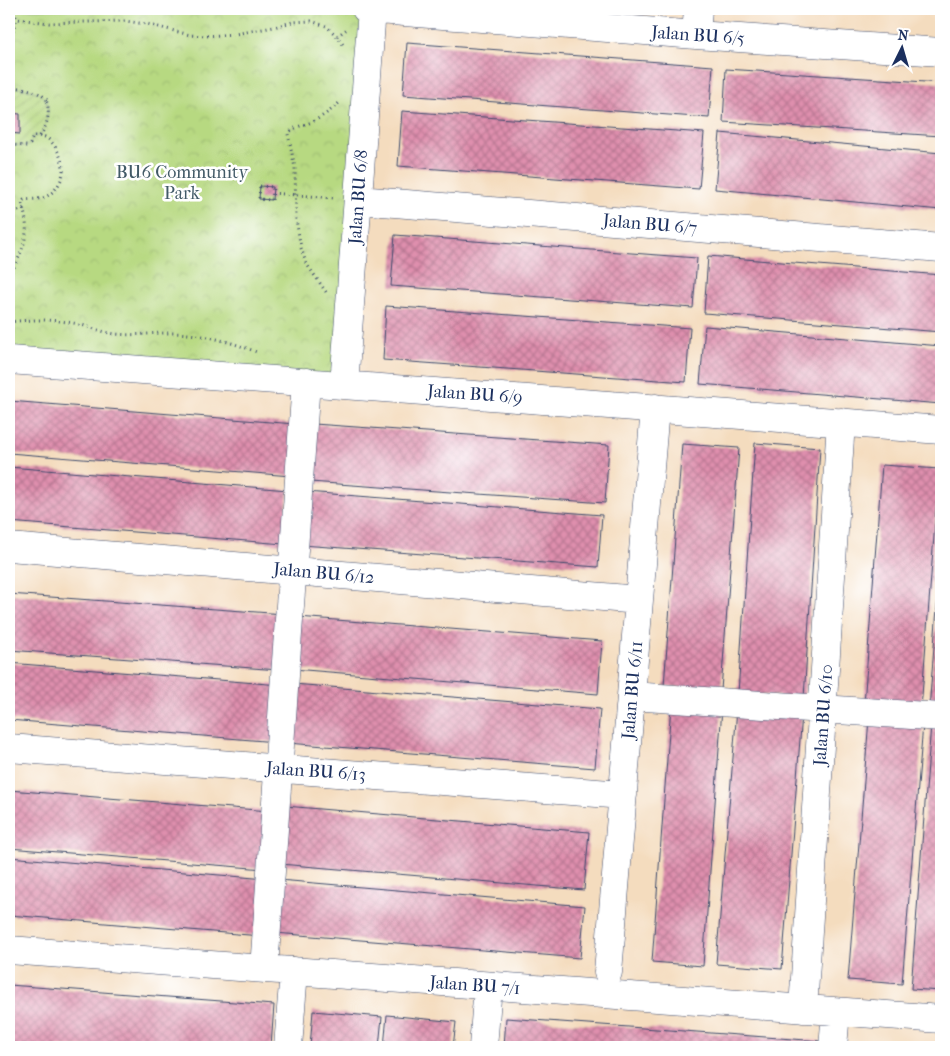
<svg xmlns="http://www.w3.org/2000/svg" width="950" height="1056" font-family="'IM FELL French Canon',serif">
	<style>
		.park { fill: url(#park-crowns); stroke: #698470 }
		.garden { fill: url(#garden-furrows); stroke: #698470 }
		.building { fill: url(#building-cross-hatch) }
		.lines { fill: none; stroke-linecap: round; stroke-linejoin: round }
		.minor-casing { stroke: #3c496c; stroke-width: 29 }
		.path { stroke: #3c496c; stroke-width: 3; stroke-dasharray: 1 4; stroke-linecap: butt }
		.minor { stroke: #fff; stroke-width: 28 }
		.labels { text-anchor: middle; stroke-width: 5; stroke-linejoin: round; paint-order: stroke }
		.street-label { font-size: 18px; fill: #1b2f5e; stroke: #fff }
		.park-label { font-size: 18px; fill: #425a67; stroke: #fff }
	</style>
	<defs>
		<pattern id="park-crowns" width="20" height="18" patternUnits="userSpaceOnUse" patternTransform="scale(1.25)"><rect width="20" height="18" fill="#b7d981"/><path d="M2 6a3 3 0 1 1 6 0M12 15a3 3 0 1 1 6 0" fill="none" stroke="#9dbb72"/></pattern>
		<pattern id="garden-furrows" width="10" height="10" patternUnits="userSpaceOnUse" patternTransform="scale(1.25)"><rect width="10" height="10" fill="#b7d981"/><path d="M-1 1l2-2M0 10L10 0M9 11l2-2" fill="none" stroke="#9dbb72"/></pattern>
		<pattern id="building-cross-hatch" width="8" height="8" patternUnits="userSpaceOnUse" patternTransform="scale(1.25)"><rect width="8" height="8" fill="#df8fad"/><path d="M0 0l8 8M0 8l8-8" fill="none" stroke="#b47590"/></pattern>
	</defs>
	<rect width="100%" height="100%" fill="#fff"/>
	<filter id="ink" filterUnits="userSpaceOnUse"><feTurbulence type="fractalNoise" baseFrequency=".02" numOctaves="2"/><feDisplacementMap in="SourceGraphic" scale="10" xChannelSelector="R" yChannelSelector="G"/><feConvolveMatrix kernelMatrix="1 2 1 2 8 2 1 2 1" color-interpolation-filters="sRGB"/></filter>
	<filter id="wash" filterUnits="userSpaceOnUse"><feTurbulence type="fractalNoise" baseFrequency=".0096" numOctaves="4" result="noise"/><feDisplacementMap in="SourceGraphic" scale="20" xChannelSelector="R" yChannelSelector="G"/><feGaussianBlur stdDeviation="1.12" result="paint"/><feColorMatrix in="noise" values="0 0 0 0 0 0 0 0 0 0 0 0 0 0 0 0 0 1.4 0 .05"/><feComposite in="paint" operator="in"/></filter>
	<g filter="url(#wash)">
		<rect width="100%" height="100%" fill="#f4dcbe"/>
		<path class="park" d="M9 9H323L368 13 341 381 9 356Z"/>
		<path class="garden" d="M9 87C47 89 57 101 40 136H33L30 144 27 146 10 145V156H9Z"/>
		<g id="blocks">
			<path class="building" d="M407 43 713 66 709 118 403 95Z
				M726 69 941 83V136L723 122Z
				M402 111 704 133 699 189 398 166Z
				M9 113 20 114V134L9 133Z
				M720 133 941 153V210L715 189Z
				M260 186 273 187 272 200 259 199Z
				M395 235 697 258 693 308 391 286Z
				M708 256 941 275V332L704 313Z
				M386 306 690 328 686 382 383 360Z
				M705 326 941 346V404L700 384Z
				M9 401 295 424 291 476 9 453Z
				M314 424 609 445 605 503 310 482Z
				M755 443 820 448 804 698 738 693Z
				M682 444 739 448 721 690 664 686Z
				M882 465 939 469 921 709 864 704Z
				M9 467 288 490 284 544 9 522Z
				M306 492 602 515 598 567 302 545Z
				M940 570H941V711L929 710Z
				M9 594 284 614 279 670 9 650Z
				M298 617 602 641 598 694 293 669Z
				M9 663 280 685 276 742 9 720Z
				M293 684 600 709 595 768 288 743Z
				M671 705 722 708 703 966 652 962Z
				M737 709 802 714 782 969 716 964Z
				M869 719 923 724 902 984 848 980Z
				M931 724 941 725V991L911 989Z
				M9 790 269 811 264 869 9 848Z
				M285 806 589 832 584 890 280 864Z
				M9 857 266 879 261 936 9 915Z
				M279 880 585 906 580 958 275 933Z
				M9 985 274 1005 271 1047H9Z
				M313 1011 382 1017 379 1047H310Z
				M387 1015 456 1022 453 1047H384Z
				M506 1018 820 1041V1047H504Z
				M848 1043 878 1046V1047H847Z"/>
		</g>
	</g>
	<g filter="url(#ink)">
		<use href="#blocks" fill-opacity="0" stroke="#3c496c" stroke-width="1"/>
		<g class="lines">
			<g class="minor-casing">
				<path id="minor" d="M366 9 696 35 941 52
					M696 35 698 9
					M358 200 941 248
					M9 360 941 430
					M344 385 372 9
					M9 547 639 600
					M631 696 941 717
					M9 748 623 795
					M9 950 941 1019
					M264 969 306 382
					M608 972 655 408
					M803 1009 841 422
					M288 1047 294 971
					M483 1047 488 986
					M833 1047 836 1012"/>
			</g>
			<path class="path" d="M9 18 49 23 124 21 147 24 190 35 206 36 235 34 274 27 292 22 311 21 326 26 337 36 345 47
				M337 36 347 29
				M9 46 14 28 17 9
				M9 87C23 88 37 89 47 100
				M40 136C47 126 51 112 46 100
				M10 145V133
				M260 186 273 187 272 200 259 199Z
				M272 193 334 198
				M9 214 14 213 24 208
				M9 276C19 259 28 241 26 221 25 214 23 208 22 202L24 200C32 199 41 200 47 196 56 191 63 180 63 170 63 159 55 142 45 137 41 136 37 136 33 136L30 144 27 146 10 145V156
				M326 292 306 263 301 248 296 219 295 168 288 134C294 126 306 125 314 121 323 116 332 110 340 102
				M9 322C32 319 55 319 78 324 90 327 102 332 115 334 133 336 151 333 169 333 200 333 230 341 259 353"/>
			<use href="#minor" class="minor"/>
		</g>
	</g>
	<g class="labels">
		<g class="street-label">
			<text transform="translate(698 35) rotate(4)" y="6">Jalan BU 6/5</text>
			<text transform="translate(358 197) rotate(-86)" y="6">Jalan BU 6/8</text>
			<text transform="translate(650 224) rotate(5)" y="6">Jalan BU 6/7</text>
			<text transform="translate(475 394) rotate(4)" y="6">Jalan BU 6/9</text>
			<text transform="translate(324 573) rotate(5)" y="6">Jalan BU 6/12</text>
			<text transform="translate(632 690) rotate(-85)" y="6">Jalan BU 6/11</text>
			<text transform="translate(823 715) rotate(-86)" y="6">Jalan BU 6/10</text>
			<text transform="translate(316 771) rotate(4)" y="6">Jalan BU 6/13</text>
			<text transform="translate(475 985) rotate(4)" y="6">Jalan BU 7/1</text>
		</g>
		<g class="park-label">
			<text x="182" y="178">BU6 Community<tspan x="182" dy="21">Park</tspan></text>
		</g>
	</g>
	<rect width="950" height="1056" fill="none" stroke="#fff" stroke-width="30"/>
	<g transform="translate(902 48) rotate(5)" stroke="#ffffff" stroke-width="4" paint-order="stroke">
	<path d="M0-4L9 19L0 12L-9 19Z" fill="#1b2f5e"/>
	<text y="-8" font-size="14" font-weight="bold" text-anchor="middle" fill="#1b2f5e">N</text>
	</g>
</svg>
